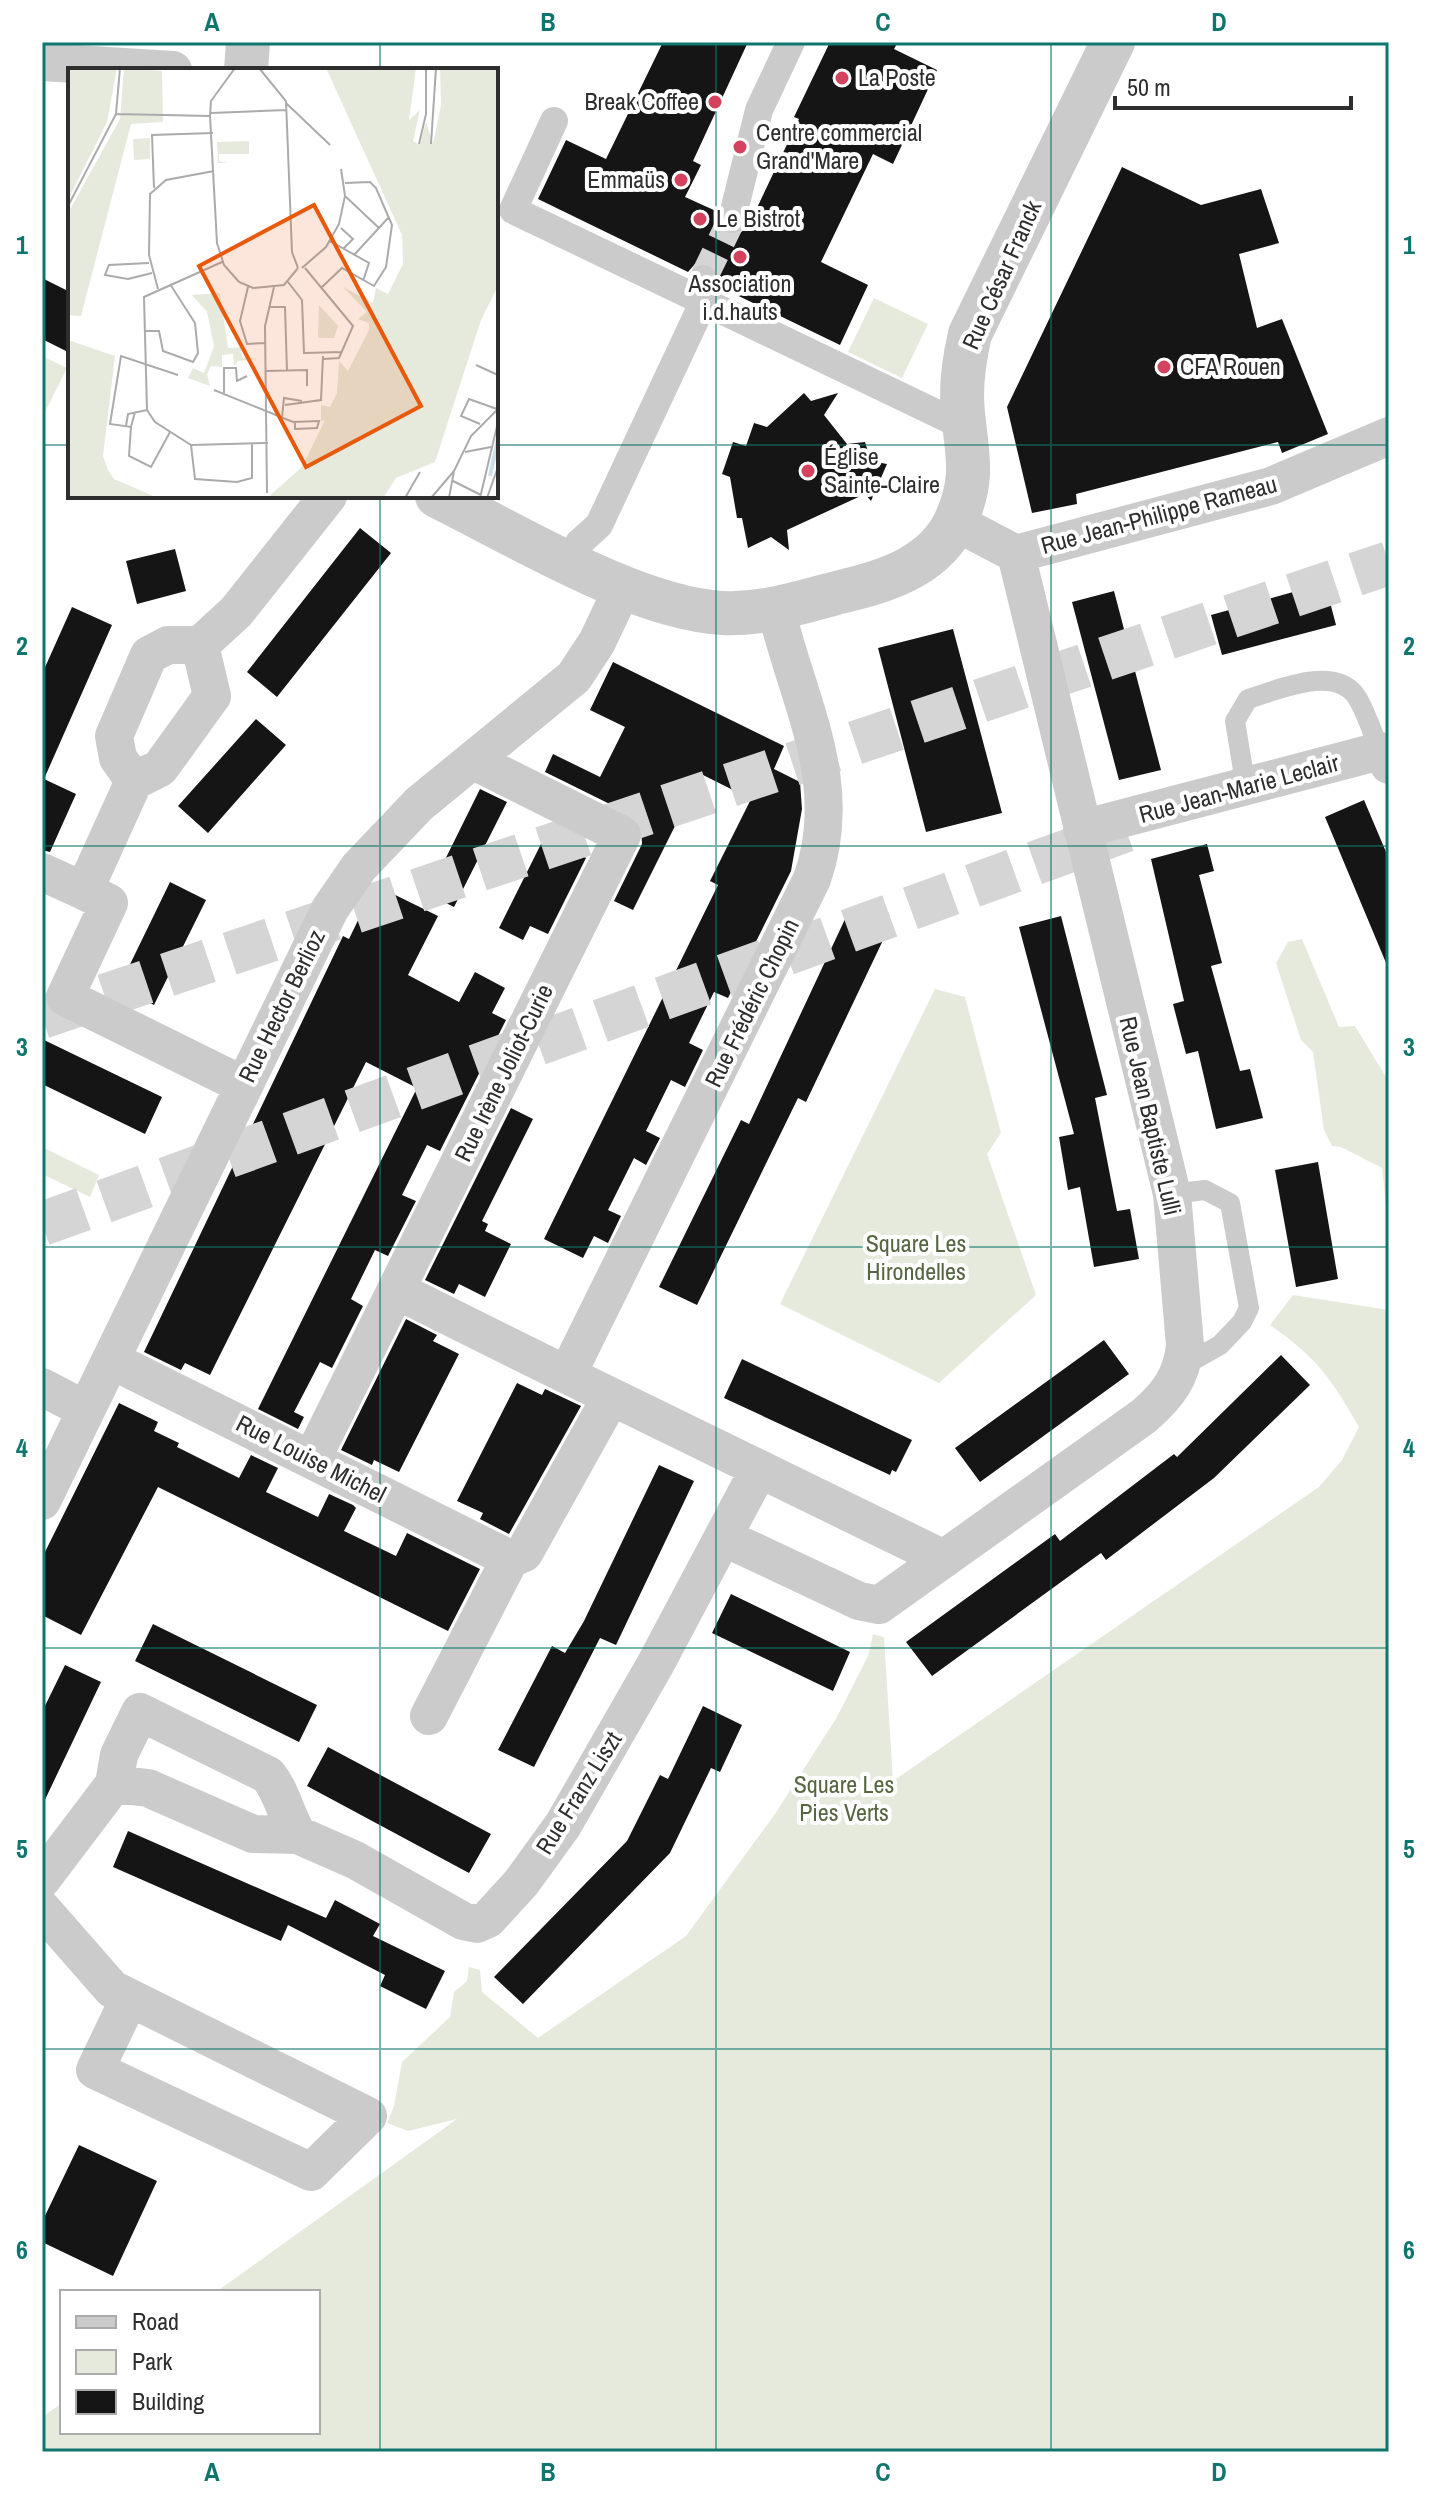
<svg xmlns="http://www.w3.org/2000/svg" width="1431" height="2494" font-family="'Archivo Narrow',sans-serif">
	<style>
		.green { fill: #e6eadd }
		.building { fill: #151515 }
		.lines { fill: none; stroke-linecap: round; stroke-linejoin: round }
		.pedestrian-tunnel { stroke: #d5d5d5; stroke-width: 28; stroke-dasharray: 28 14; stroke-linecap: butt }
		.trunk-tunnel { stroke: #d5d5d5; stroke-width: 44; stroke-dasharray: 44 22; stroke-linecap: butt }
		.service { stroke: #cbcbcb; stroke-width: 20 }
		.pedestrian { stroke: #cbcbcb; stroke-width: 28 }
		.minor { stroke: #cbcbcb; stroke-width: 38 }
		.tertiary { stroke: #cbcbcb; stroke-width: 44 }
		.grid { fill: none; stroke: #0f766e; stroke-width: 2; stroke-opacity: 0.55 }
		.poi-dot { fill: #d4425d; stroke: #fff; stroke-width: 3 }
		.labels { text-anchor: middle; stroke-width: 8; stroke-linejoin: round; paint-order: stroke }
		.poi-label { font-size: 24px; fill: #2e2e2e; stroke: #fff; text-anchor: start }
		.street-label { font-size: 24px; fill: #2e2e2e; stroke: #fff }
		.park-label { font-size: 24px; fill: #566640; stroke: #fff }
		.inset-river { fill: none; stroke: #cbe0e8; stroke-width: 4 }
		.inset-road { fill: none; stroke: #ababab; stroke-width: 2 }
		.view { fill: #e8590c; fill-opacity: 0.15; stroke: #e8590c; stroke-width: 4 }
		.inset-edge { fill: none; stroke: #2e2e2e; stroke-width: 4 }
		.neatline { fill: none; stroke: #0f766e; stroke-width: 3 }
		.grid-label { font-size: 26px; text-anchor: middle; font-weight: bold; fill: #0f766e }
	</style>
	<rect width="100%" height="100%" fill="#fff"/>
	<path class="green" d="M874 298 928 324 902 378 848 352Z
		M42 356 67 368 42 418Z
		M1302 939 1339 1027 1355 1026 1389 1082V1235L1382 1168 1341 1147 1332 1146 1324 1130 1313 1052 1301 1040 1276 963 1288 942Z
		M935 989 965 997 1001 1133 987 1154 1036 1295 939 1383 780 1304Z
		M42 1147 99 1175 90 1197 42 1174Z
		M1293 1295 1389 1310V2452H42V2417L62 2403V2432H318V2292H216L457 2119 408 2131 387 2123 394 2106 402 2062 450 2017 454 1992 467 1981 469 1967 480 1970 482 1992 538 2038 686 1936 775 1814 837 1717 868 1656 873 1634 884 1637 893 1781 1319 1487 1342 1460 1359 1427C1331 1378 1317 1358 1270 1325Z"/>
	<path class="building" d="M663 42H748L693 161 701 165 685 197 716 211V224L729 236 737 235 748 227 799 119 794 117 830 42H898L894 49 937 70 893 164 873 154 821 262 868 285 840 345 720 287 718 271 710 264H695L688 272 538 199 566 140 606 159Z
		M1122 167 1201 205 1261 189 1279 243 1239 254 1257 328 1282 319 1328 434 1282 453 1278 442 1076 494 1077 504 1032 513 1007 407Z
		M42 278 70 292V353L42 339Z
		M804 393 811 401 838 393 824 415 847 444 865 442 871 461 887 464 871 501 865 494 787 530 789 550 771 537 748 548 742 518H737L730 477 722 474 733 442 746 446 754 423 767 427Z
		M360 528 391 553 277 697 247 672Z
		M175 549 186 591 137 604 126 561Z
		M1325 583 1336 625 1222 655 1211 615Z
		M1114 591 1161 770 1119 780 1072 602Z
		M72 607 112 625 44 779 76 794 50 852 42 850V674Z
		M953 629 1002 813 926 832 878 648Z
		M613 662 784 746 774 769 800 782 802 809 791 871 728 998 714 992 689 1043 703 1050 685 1087 671 1080 646 1131 660 1138 646 1165 634 1158 608 1210 621 1216 608 1243 594 1236 583 1258 544 1239 718 885 710 881 751 799 701 774 633 910 614 901 642 844 641 824 632 815 545 772 553 754 600 777 625 727 590 710Z
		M256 719 286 745 208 833 178 806Z
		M480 789 507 802 454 907 428 894Z
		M1364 800 1389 859V970L1325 817Z
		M551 824 575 836 569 849 586 858 548 934 530 926 523 940 499 928Z
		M1207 844 1214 871 1199 875 1222 963 1211 966 1240 1071 1250 1069 1263 1118 1216 1129 1198 1051 1186 1054 1173 1004 1184 1001 1151 859Z
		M170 882 206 900 154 1005 119 987Z
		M375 885 438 916 408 975 459 1002 475 972 505 988 492 1013 506 1020 440 1151 427 1145 402 1195 416 1201 388 1256 375 1250 351 1299 363 1306 332 1368 320 1362 294 1412 304 1417 298 1429 258 1409 417 1088 366 1062 210 1375 185 1363 181 1370 144 1352 343 936 349 939Z
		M1061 916 1107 1095 1095 1098 1117 1211 1130 1209 1139 1259 1094 1267 1080 1187 1068 1190 1059 1137 1074 1134 1019 927Z
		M846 917 885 936 806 1102 798 1098 697 1305 659 1287 741 1120 749 1124Z
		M42 1039 162 1097 145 1134 42 1084Z
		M511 1108 533 1119 482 1221 488 1224 485 1231 511 1244 485 1297 459 1284 454 1294 425 1280Z
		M1318 1162 1338 1279 1296 1287 1275 1170Z
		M406 1319 437 1335 433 1341 459 1354 399 1472 374 1460 372 1465 341 1450Z
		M1104 1340 1129 1374 980 1482 955 1448Z
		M1281 1355 1310 1385 1214 1478 1106 1560 1101 1553 932 1676 906 1642 1055 1534 1060 1541 1174 1454 1177 1457Z
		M742 1359 912 1440 896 1472 892 1470 890 1475 724 1398Z
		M517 1383 542 1395 545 1389 581 1406 509 1534 480 1519 483 1513 457 1501Z
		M119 1403 158 1422 154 1431 179 1443 177 1447 239 1478 251 1455 278 1468 266 1492 318 1517 329 1494 353 1505 356 1508 344 1531 396 1556 407 1533 480 1569 448 1631 158 1487 81 1635 42 1615V1558Z
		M659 1465 694 1481 616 1645 600 1638 534 1767 498 1750 552 1646 565 1653 584 1621Z
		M731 1594 850 1652 833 1691 712 1633Z
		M153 1624 317 1705 299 1742 135 1661Z
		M65 1665 101 1682 42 1806V1712Z
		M703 1706 742 1725 720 1772 711 1768 670 1853 523 2004 494 1977 627 1841 660 1775 668 1779Z
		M328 1747 491 1834 469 1873 307 1786Z
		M128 1831 326 1918 335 1900 380 1924 373 1936 445 1971 426 2009 380 1986 385 1975 288 1925 281 1941 113 1867Z
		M79 2145 157 2181 113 2276 42 2242V2222Z"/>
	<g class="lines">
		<path class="pedestrian-tunnel" d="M703 279 732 219"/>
		<path class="trunk-tunnel" d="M42 1017 1389 563
			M42 1224 1126 830"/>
		<path class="service" d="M1246 788 1235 721 1248 699C1278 690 1337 663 1358 699 1367 715 1373 734 1380 751
			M1172 1194 1205 1190 1230 1203 1249 1308 1242 1322 1220 1345 1183 1366"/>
		<path class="pedestrian" d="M554 121 513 210 965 427
			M732 219 759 110 791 42
			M579 543 599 525 704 301 703 279"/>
		<path class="minor" d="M42 62 173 70
			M955 522 1016 554 1271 486 1389 436
			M776 609C798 702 846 783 812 879L567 1375 944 1559
			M200 645 212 696 160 768 134 781 84 891 109 903 65 997 243 1085
			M134 781 118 758 114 736 149 655 168 645H200L236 612 328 496
			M1082 829 1380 751 1389 765
			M42 872 84 891
			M396 1290 567 1375
			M111 1360 510 1559 429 1716
			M42 1387 86 1410
			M312 1459 622 835 474 761
			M42 1501 330 909 359 867 419 804 574 677 597 642 623 587
			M723 1537 859 1601 879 1605 1144 1416C1168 1395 1182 1377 1185 1345L1172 1194 1016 554
			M510 1559 524 1553 611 1397
			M114 1784 148 1788 253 1834 298 1835 355 1860 463 1921 477 1924 488 1919 521 1883 563 1825 655 1665 758 1471
			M42 1879 114 1784 119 1755 140 1712 268 1775C282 1792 286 1816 298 1835
			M42 1909 112 1989 368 2116 311 2172 95 2070 129 1999"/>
		<path class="tertiary" d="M246 70 248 42
			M437 496C516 535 637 609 723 613 766 615 808 600 848 590 891 580 937 563 956 520 975 478 967 455 963 413 960 386 964 360 970 334L1113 42"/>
	</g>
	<path class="grid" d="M380 42V70M716 42V2452M1051 42V2452M42 445H70M496 445H1389M380 496V2452M42 846H1389M42 1247H1389M42 1648H1389M42 2049H1389"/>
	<g class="poi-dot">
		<circle cx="842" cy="78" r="8"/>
		<circle cx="715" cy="102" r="8"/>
		<circle cx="740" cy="147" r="8"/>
		<circle cx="681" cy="180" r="8"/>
		<circle cx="700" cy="219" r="8"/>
		<circle cx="740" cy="257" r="8"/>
		<circle cx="1164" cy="367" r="8"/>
		<circle cx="808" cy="471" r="8"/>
	</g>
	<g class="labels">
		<g class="poi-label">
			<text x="858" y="86">La Poste</text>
			<text x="699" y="110" text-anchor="end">Break Coffee</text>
			<text x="756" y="141">Centre commercial<tspan x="756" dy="28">Grand'Mare</tspan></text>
			<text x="665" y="188" text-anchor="end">Emmaüs</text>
			<text x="716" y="227">Le Bistrot</text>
			<text x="740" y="292" text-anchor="middle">Association<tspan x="740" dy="28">i.d.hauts</tspan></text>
			<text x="1180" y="375">CFA Rouen</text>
			<text x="824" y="465">Église<tspan x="824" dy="28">Sainte-Claire</tspan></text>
		</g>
		<g class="street-label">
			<text transform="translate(1002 275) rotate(-66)" y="8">Rue César Franck</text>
			<text transform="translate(1159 515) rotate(-15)" y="8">Rue Jean-Philippe Rameau</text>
			<text transform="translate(1239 789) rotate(-15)" y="8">Rue Jean-Marie Leclair</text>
			<text transform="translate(752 1003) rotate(-64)" y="8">Rue Frédéric Chopin</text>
			<text transform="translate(282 1006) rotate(-64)" y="8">Rue Hector Berlioz</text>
			<text transform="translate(504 1073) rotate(-64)" y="8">Rue Irène Joliot-Curie</text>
			<text transform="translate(1150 1116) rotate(77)" y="8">Rue Jean Baptiste Lulli</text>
			<text transform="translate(311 1459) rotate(27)" y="8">Rue Louise Michel</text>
			<text transform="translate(579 1793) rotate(-58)" y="8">Rue Franz Liszt</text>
		</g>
		<g class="park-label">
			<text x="916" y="1252">Square Les<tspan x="916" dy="28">Hirondelles</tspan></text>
			<text x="844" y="1793">Square Les<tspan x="844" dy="28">Pies Verts</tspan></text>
		</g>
	</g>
	<g transform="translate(68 68)">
		<rect width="430" height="430" fill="#fff"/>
		<path d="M0 0H49L39 54 0 132ZM56 0 94 3 95 54 63 56 13 248 0 247V145L52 51ZM258 0H348L341 52 352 42 345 73 352 77 358 54 365 76 373 37 372 0H430V218L413 252 367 394 328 410 315 430H199L234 399 257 352 253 353V337L262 339 269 325 271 293 280 303 301 262V255L290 251 299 244 275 219 305 235 308 220 320 226 335 196 334 167ZM82 70V91L66 92 65 71ZM181 73V86H151V93L160 95H150L149 74ZM152 225 160 280 173 279 174 289 190 291 170 293 166 298 165 286 154 287V299L143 298 139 306 142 318 120 310 125 300 136 305 146 278 139 244 124 227ZM251 237 270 258 266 270H250ZM0 272 47 288 35 388 40 402 46 411 90 430H0Z" fill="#e6eadd"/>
		<path class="inset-river" d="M422 408 430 371"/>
		<path class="inset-road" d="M191 0 218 33 224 184 230 200M218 35 262 77M143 45 218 42M48 46 142 48 149 175 156 197 171 214 185 220 216 217 230 200M142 48 143 33 167 0M351 76 358 46V0M363 76 368 0M86 120 84 67 145 65M277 128 311 160M0 138 48 46 52 0M273 160 285 171 275 181M262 173 301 195 295 213M286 187 321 149M154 194 76 229 79 342 87 354 123 377 200 375M81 195 41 197 37 207 60 211 84 205M234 200 258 179 271 156 277 128 273 101M237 200 285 258 271 290 255 291M220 214 234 232 236 285 274 284M180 219 172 253 179 276 197 275M254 219 274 200 306 218 318 199 324 157 308 120 302 114 277 115M90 221 81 187 82 126 98 112 146 103M202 239H217L219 303M76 263H91L95 283 125 294 130 285 127 255 102 216M408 297 430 307M198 303 239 302V318M146 322 225 354 251 353 249 360 227 361V354M156 325V300H168L169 313 179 308M217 337 253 332 255 288M67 344 63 359 42 356 53 288 110 307M214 350 216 330 234 333M412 356 393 348 401 331 429 341M58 358 60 346 79 342M63 359 61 388 83 399 102 364M123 377 127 411 169 414 184 410V375M397 384 423 379M385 413 413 427M199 425 197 258 206 219M337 430 352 404M363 430 386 403M381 430 386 403 403 368 430 341M412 430 430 354M419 430 430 399"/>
		<path class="view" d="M246 137 353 338 238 399 131 198Z"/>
		<rect width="430" height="430" class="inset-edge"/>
	</g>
	<rect width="1431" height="2494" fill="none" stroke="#ffffff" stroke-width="88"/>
	<rect x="60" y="2290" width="260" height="144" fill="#ffffff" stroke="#ababab" stroke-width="2"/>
	<rect x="76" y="2316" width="40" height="12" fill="#cbcbcb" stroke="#ababab" stroke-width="2"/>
	<text x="132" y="2330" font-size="24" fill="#2e2e2e">Road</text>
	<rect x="76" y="2350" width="40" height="24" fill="#e6eadd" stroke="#ababab" stroke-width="2"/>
	<text x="132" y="2370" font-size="24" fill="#2e2e2e">Park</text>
	<rect x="76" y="2390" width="40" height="24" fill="#151515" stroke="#ababab" stroke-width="2"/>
	<text x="132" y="2410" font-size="24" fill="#2e2e2e">Building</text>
	<path d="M1115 96v12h236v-12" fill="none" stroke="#2e2e2e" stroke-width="4"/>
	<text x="1127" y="96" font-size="24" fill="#2e2e2e" stroke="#ffffff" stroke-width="6" paint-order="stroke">50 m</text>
	<rect x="44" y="44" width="1343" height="2406" class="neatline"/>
	<g class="grid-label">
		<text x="212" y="31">A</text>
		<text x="548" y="31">B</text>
		<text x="883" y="31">C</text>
		<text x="1219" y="31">D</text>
		<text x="22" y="254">1</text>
		<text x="1409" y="254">1</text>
		<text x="22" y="655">2</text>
		<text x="1409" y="655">2</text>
		<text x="22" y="1056">3</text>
		<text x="1409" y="1056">3</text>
		<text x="22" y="1457">4</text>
		<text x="1409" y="1457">4</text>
		<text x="22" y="1858">5</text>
		<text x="1409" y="1858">5</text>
		<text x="22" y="2259">6</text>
		<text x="1409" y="2259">6</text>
		<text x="212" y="2481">A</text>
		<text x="548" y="2481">B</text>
		<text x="883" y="2481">C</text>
		<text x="1219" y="2481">D</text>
	</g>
</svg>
